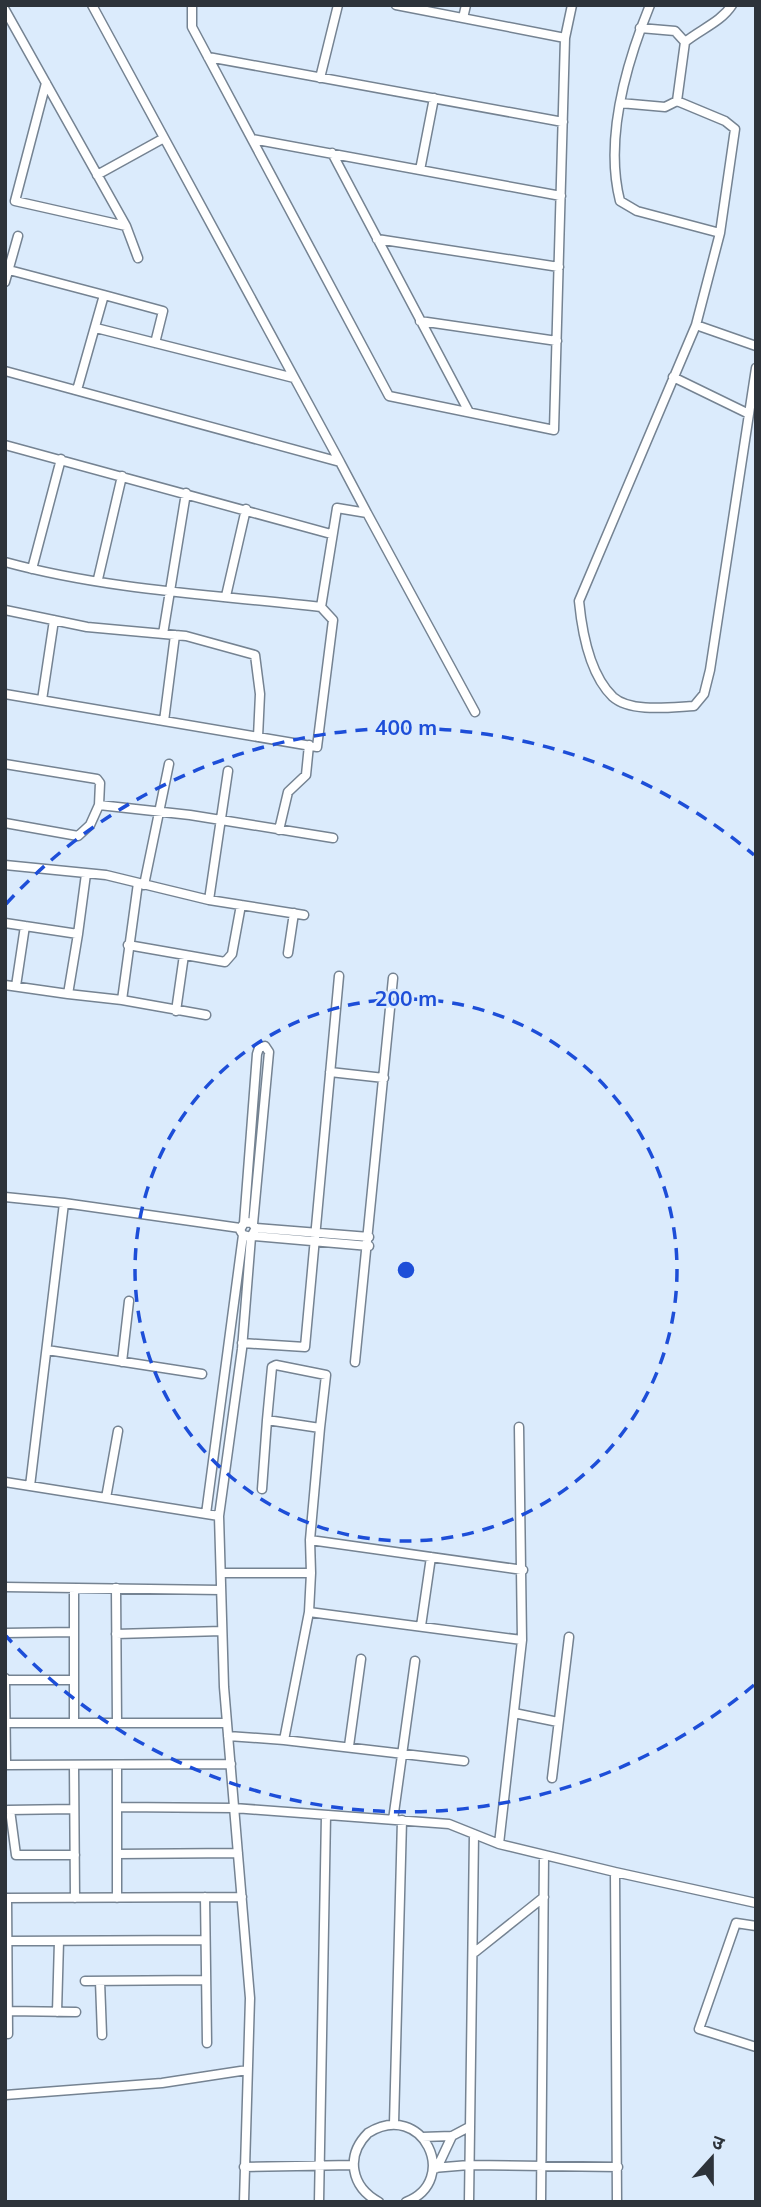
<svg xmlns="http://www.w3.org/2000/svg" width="761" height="2207" font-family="Mulish,'Noto Sans Devanagari',sans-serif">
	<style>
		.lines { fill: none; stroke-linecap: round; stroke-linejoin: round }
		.street-casing { stroke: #758392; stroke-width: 11 }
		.street { stroke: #fff; stroke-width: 8 }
		.ring { fill: none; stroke: #1d4ed8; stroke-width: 3.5; stroke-dasharray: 12 9 }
		.centre { fill: #1d4ed8; stroke: #dbebfc; stroke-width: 3.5 }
		.ring-label { font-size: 21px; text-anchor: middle; font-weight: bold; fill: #1d4ed8; stroke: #dbebfc; stroke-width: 5; stroke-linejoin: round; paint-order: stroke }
	</style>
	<rect width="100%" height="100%" fill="#dbebfc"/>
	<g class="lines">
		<g class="street-casing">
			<path id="street" d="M92 5 340 462
				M192 5V27L389 396 554 430 565 38 396 5
				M650 5C626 64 604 138 620 201L637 211 720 233 696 325 579 601C582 632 589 674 613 697 631 713 672 707 694 706L704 694 710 670 756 368
				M5 10 126 226 15 201 46 83
				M463 18 466 5
				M640 28 675 31 685 42
				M565 38 572 5
				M208 57 563 122
				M320 78 338 5
				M620 103 665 107 677 101
				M252 139 561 196
				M332 153 469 412
				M420 170 434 98
				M97 175 164 138
				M126 226 138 258
				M720 233 735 129 725 121 677 101 685 42C701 29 721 22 732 5
				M377 239 559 267
				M9 270 104 295 77 390
				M5 282 18 236
				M104 295 163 311 155 343
				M420 321 557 341
				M696 325 756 346
				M96 328 294 378
				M5 371 340 462 367 513 337 508 321 607C216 595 107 590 5 562
				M673 377 749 414
				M5 445 331 534
				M367 513 475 712
				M32 569 61 459
				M98 579 122 476
				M226 596 246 509
				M5 610 87 627 186 636 255 655 260 694 258 737
				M163 634 186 493
				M5 694 317 747 333 620 321 607
				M42 700 54 620
				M164 721 175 635
				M5 764 97 779 100 783 99 805 190 815 333 838
				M5 823 78 836 90 825 99 805
				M279 830 288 792 306 775 309 745
				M5 865 106 875 209 900 304 915
				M144 885 169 764
				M209 900 228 771
				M5 923 78 934 86 874
				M128 945 225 962 232 954 241 905
				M288 953 294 913
				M5 985 68 994 78 934
				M16 986 25 926
				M68 994 122 1000 138 883
				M122 1000 206 1015
				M176 1011 184 955
				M330 1072 384 1078
				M5 1197 64 1203 30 1486
				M64 1203 240 1228
				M244 1223 251 1222 256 1228 251 1237 243 1235 240 1230 244 1223 257 1054 259 1048 265 1046 269 1052 253 1224
				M256 1228 369 1237
				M253 1236 369 1246
				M242 1343 305 1347 339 976
				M47 1350 202 1374
				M122 1362 129 1301
				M355 1362 393 978
				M5 1482 219 1516 224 1687 250 1998 244 2202
				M262 1489 267 1420
				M106 1498 118 1431
				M206 1514 243 1235
				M219 1516 242 1349 251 1237
				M310 1540 523 1570
				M221 1573H311L310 1540 320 1428 267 1420 272 1367 276 1365 326 1375 320 1428
				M311 1573 309 1612 284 1740 464 1761
				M5 1587 221 1590
				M116 1588 117 1723
				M309 1612 522 1640
				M421 1626 431 1557
				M5 1633 74 1632
				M116 1634 222 1631
				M5 1678 6 1765
				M5 1680H74
				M514 1713 558 1722
				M6 1723H227
				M74 1723V1588
				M228 1736 284 1740
				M349 1746 361 1659
				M5 1765 231 1764
				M74 1765 75 1898
				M552 1778 569 1637
				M117 1807 234 1808 449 1824 499 1844 522 1640 519 1427
				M8 1810 74 1809
				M10 1810 16 1855H75
				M393 1820 415 1661
				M499 1844 615 1872 617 2202
				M117 1854 238 1853
				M615 1872 756 1903
				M205 1897 207 2043
				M5 1898 242 1897
				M7 1898 8 2034
				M117 1898V1765
				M756 1926 736 1923 699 2029 756 2047
				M7 1941 205 1940
				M475 1952 544 1897
				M85 1981 206 1980
				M100 1981 102 2035
				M8 2011 76 2012
				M57 2012 59 1941
				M5 2095 162 2083 247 2070
				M394 2124 402 1820
				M422 2137 452 2136 469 2127
				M244 2167 353 2165
				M433 2168 469 2165 618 2167
				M437 2168 452 2136
				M319 2202 326 1815
				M379 2202C351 2187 345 2156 368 2133 423 2099 461 2181 406 2202
				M469 2202 474 1834
				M541 2202 544 1855"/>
		</g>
		<use href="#street" class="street"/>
	</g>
	<g class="ring">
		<circle cx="406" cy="1270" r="271"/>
		<path d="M754 1685A542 542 0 0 1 6 1636M6 904A542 542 0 0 1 754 855"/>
	</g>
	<circle cx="406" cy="1270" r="10" class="centre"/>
	<g class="ring-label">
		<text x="406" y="735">400 m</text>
		<text x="406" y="1006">200 m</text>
	</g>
	<rect width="761" height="2207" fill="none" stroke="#2d333a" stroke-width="14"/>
	<g transform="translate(712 2158) rotate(21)" stroke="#dbebfc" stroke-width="5" paint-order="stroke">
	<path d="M0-5L12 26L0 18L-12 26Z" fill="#2d333a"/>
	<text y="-10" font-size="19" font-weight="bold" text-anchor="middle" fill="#2d333a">उ</text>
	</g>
</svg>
